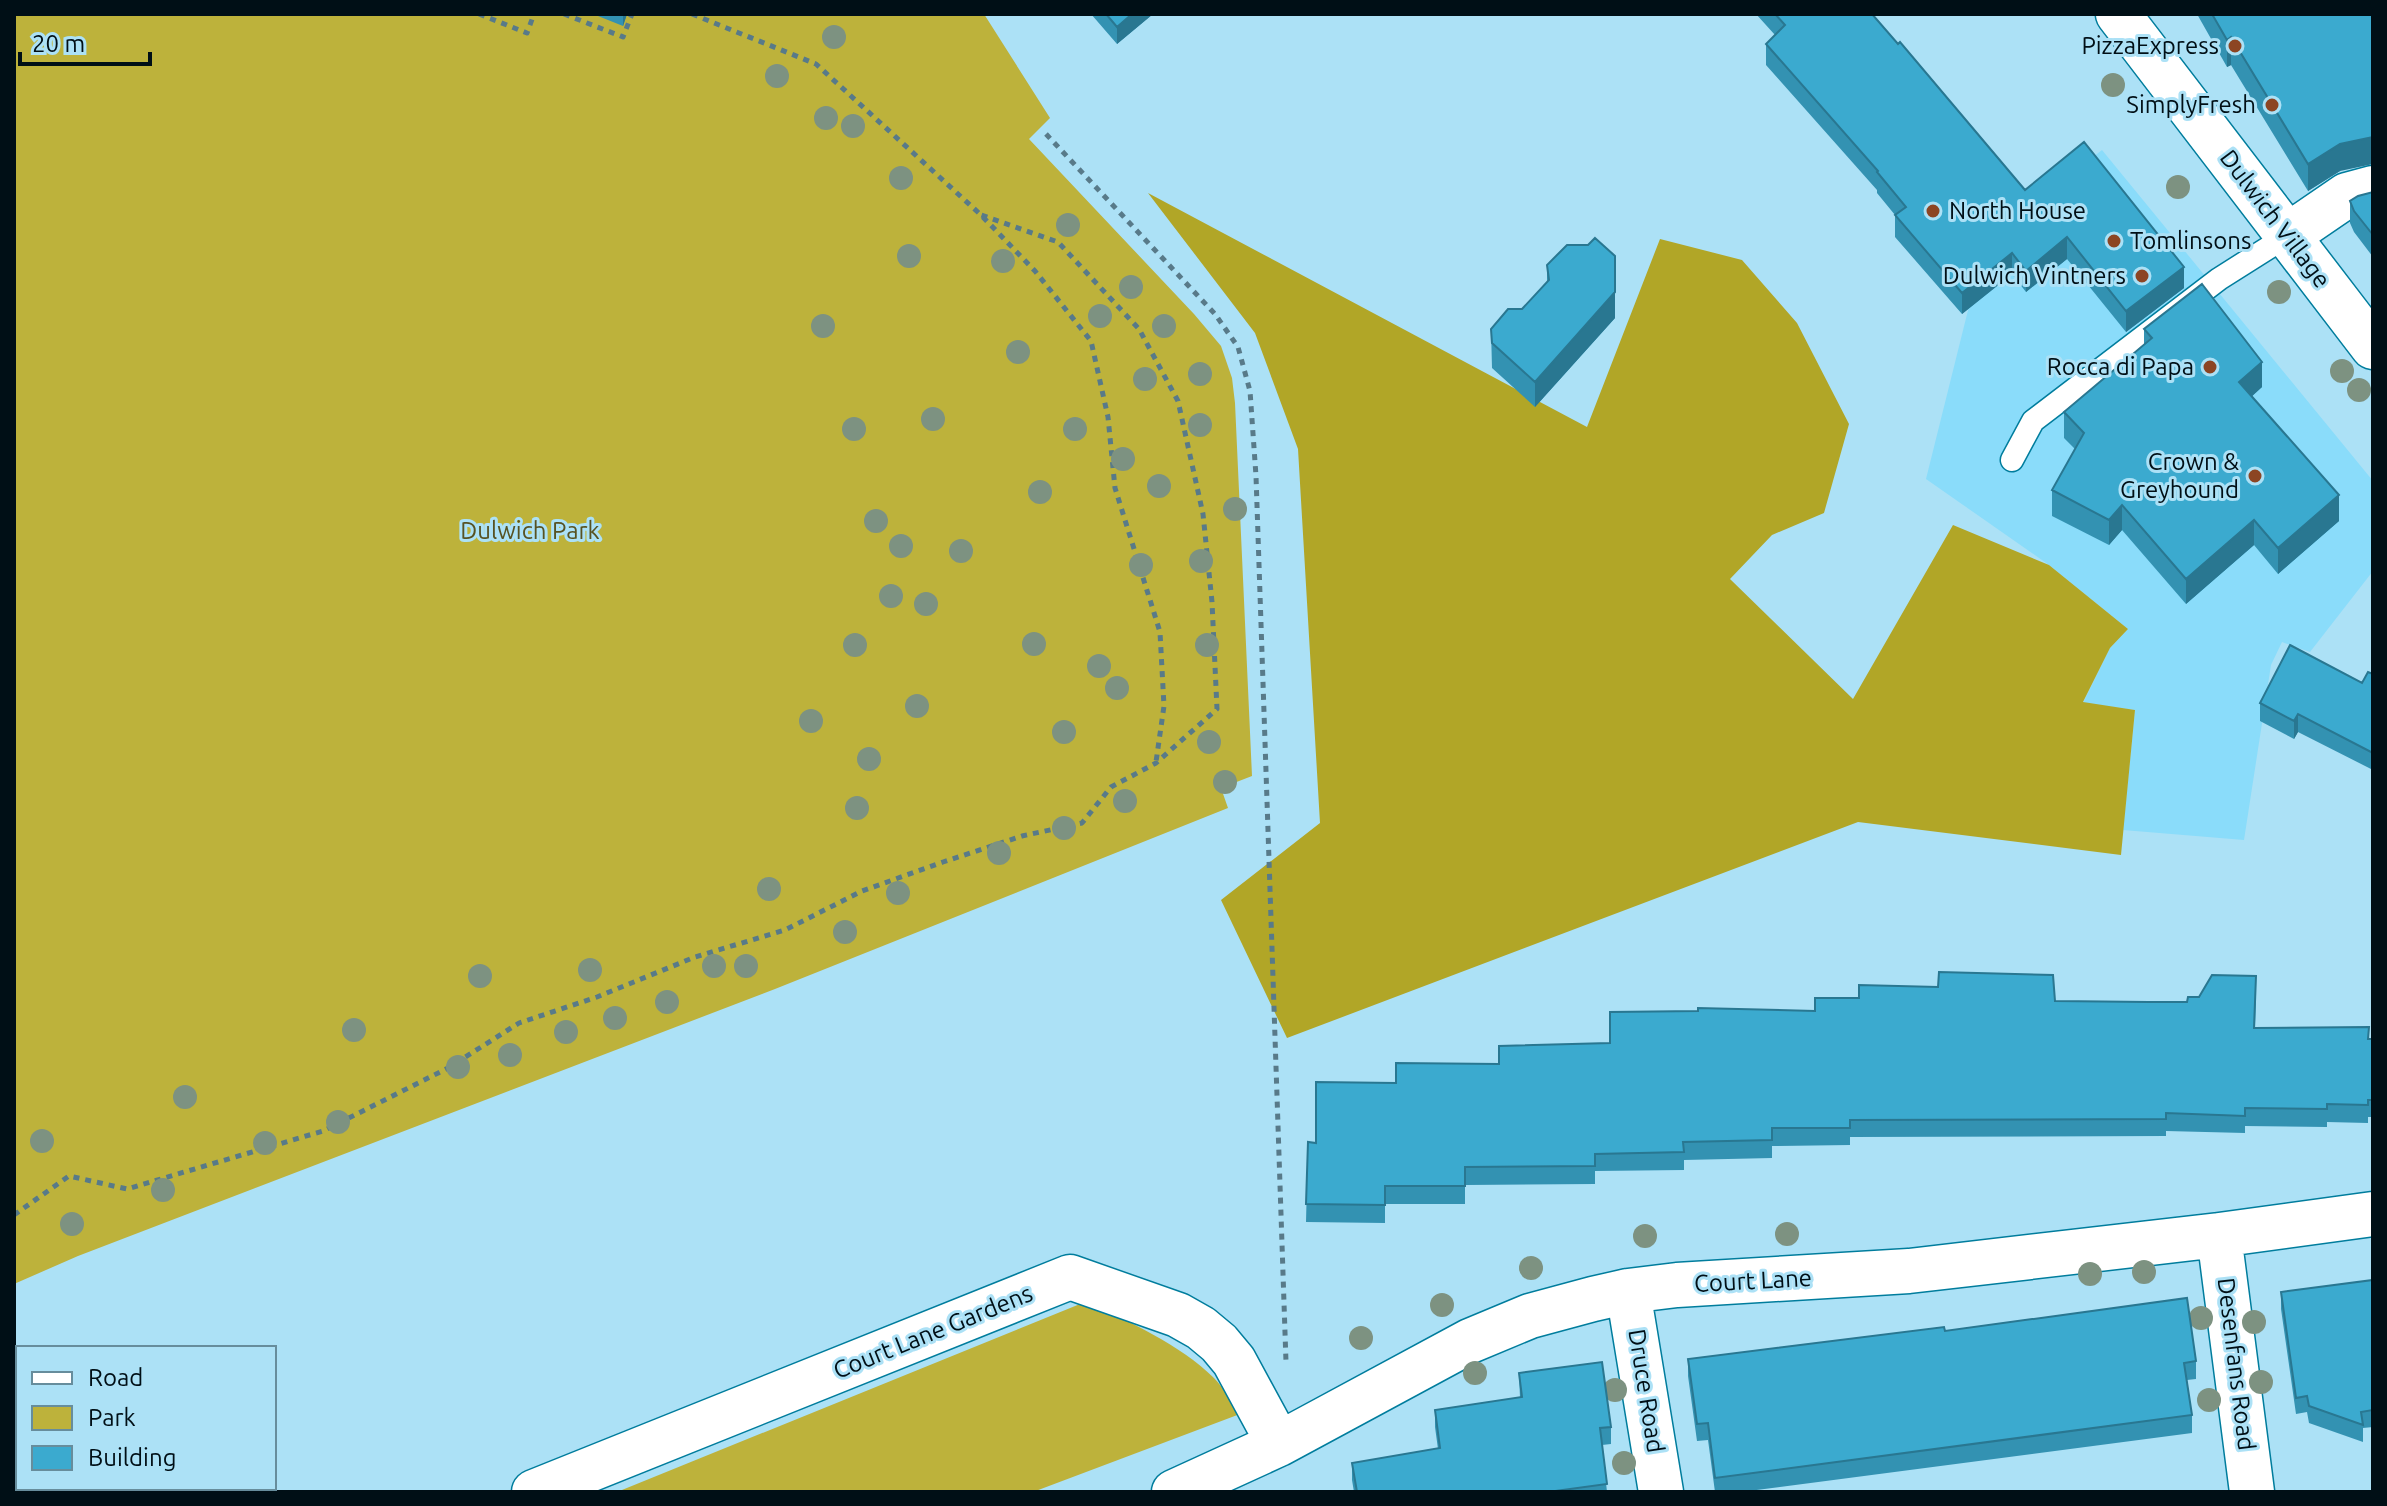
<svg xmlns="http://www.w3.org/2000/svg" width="2387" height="1506" font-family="Ubuntu,sans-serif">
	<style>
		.built { fill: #8adcfa }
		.green { fill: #bdb23b }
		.forest { fill: #b1a627 }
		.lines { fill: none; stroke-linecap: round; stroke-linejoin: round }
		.service-casing { stroke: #007d9d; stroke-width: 25 }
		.minor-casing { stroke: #007d9d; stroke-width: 47 }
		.tertiary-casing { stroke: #007d9d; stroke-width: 47 }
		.path { stroke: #587a89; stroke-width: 5; stroke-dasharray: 6 6; stroke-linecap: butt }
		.service { stroke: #fff; stroke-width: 22 }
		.minor { stroke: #fff; stroke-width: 44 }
		.tertiary { stroke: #fff; stroke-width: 44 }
		.tree { fill: #7d9281 }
		.wall { fill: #3392b2 }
		.shaded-wall { fill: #297791 }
		.building { fill: #3baacf; stroke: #297791; stroke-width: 2 }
		.poi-dot { fill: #8c4523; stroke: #ace1f6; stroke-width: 3 }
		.labels { text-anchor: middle; stroke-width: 6; stroke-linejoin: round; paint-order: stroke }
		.poi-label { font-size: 24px; fill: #000f16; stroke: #ace1f6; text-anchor: end }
		.street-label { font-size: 24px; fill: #000f16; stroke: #ace1f6 }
		.park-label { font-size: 24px; fill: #575222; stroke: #ace1f6 }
	</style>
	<rect width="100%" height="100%" fill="#ace1f6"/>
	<path class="built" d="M2102 150 2373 481V571L2310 652 2282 642 2271 665 2244 840 2123 830 2135 710 2083 703 2110 648 2128 629 2049 565 1926 479 1985 242Z"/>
	<path class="green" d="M14 14H984L1050 118 1029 139 1194 314 1221 346 1232 378 1235 403 1252 776 1221 788 1228 808 775 989 78 1256 14 1284Z
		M1085 1302C1127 1320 1181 1345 1214 1378 1224 1388 1231 1403 1240 1414L1033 1492H617Z"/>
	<path class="forest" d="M1148 193 1587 427 1660 239 1742 260 1797 323 1849 424 1824 513 1772 535 1730 579 1853 699 1953 525 2049 565 2128 629 2110 648 2083 702 2135 710 2121 855 1858 822 1287 1038 1221 900 1320 823 1298 449 1255 333Z"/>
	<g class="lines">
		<g class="service-casing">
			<path id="service" d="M2012 460 2033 421 2219 279 2287 236"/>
		</g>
		<g class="minor-casing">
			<path id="minor" d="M2287 236 2347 195 2373 188
				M2219 1235 2252 1492
				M1628 1291 1661 1492
				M534 1492 1070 1277 1178 1315 1201 1328 1219 1343 1234 1361 1279 1444
				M1174 1492 1279 1444 1470 1341 1530 1316 1593 1299 1628 1291 1677 1285 1909 1271 2219 1235 2373 1214"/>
		</g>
		<g class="tertiary-casing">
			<path id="tertiary" d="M2118 14 2373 347"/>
		</g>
		<path class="path" d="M479 14 527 33 534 14
			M564 14 623 37 632 14
			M692 14 816 64 981 215 1035 271 1091 341 1108 417 1115 488 1160 632 1164 706 1156 762
			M1046 134 1215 314 1238 347 1250 391 1256 476 1286 1362
			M14 1215 69 1176 127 1189 323 1131 448 1068 519 1023 597 997 695 957 785 930 862 891 943 862 1022 836 1082 823 1111 787 1156 763 1217 709 1212 602 1203 514 1178 401 1139 329 1058 242 981 215"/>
		<use href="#service" class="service"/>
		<use href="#minor" class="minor"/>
		<use href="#tertiary" class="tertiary"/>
	</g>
	<g class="tree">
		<circle cx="834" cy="37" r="12"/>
		<circle cx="777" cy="76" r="12"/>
		<circle cx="2113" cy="85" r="12"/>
		<circle cx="826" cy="118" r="12"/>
		<circle cx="853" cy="126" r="12"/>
		<circle cx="901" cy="178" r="12"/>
		<circle cx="2178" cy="187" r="12"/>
		<circle cx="1068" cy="225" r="12"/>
		<circle cx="909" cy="256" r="12"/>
		<circle cx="1003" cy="261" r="12"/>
		<circle cx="1131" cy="287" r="12"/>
		<circle cx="2279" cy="292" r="12"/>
		<circle cx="1100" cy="316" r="12"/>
		<circle cx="823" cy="326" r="12"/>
		<circle cx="1164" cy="326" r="12"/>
		<circle cx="1018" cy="352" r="12"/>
		<circle cx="2342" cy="371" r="12"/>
		<circle cx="1200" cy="374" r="12"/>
		<circle cx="1145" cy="379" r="12"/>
		<circle cx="2359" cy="390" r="12"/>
		<circle cx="933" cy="419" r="12"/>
		<circle cx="1200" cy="425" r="12"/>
		<circle cx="854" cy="429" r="12"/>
		<circle cx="1075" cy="429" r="12"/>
		<circle cx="1123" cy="459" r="12"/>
		<circle cx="1159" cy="486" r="12"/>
		<circle cx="1040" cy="492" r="12"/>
		<circle cx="1235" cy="509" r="12"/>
		<circle cx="876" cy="521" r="12"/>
		<circle cx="901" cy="546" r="12"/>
		<circle cx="961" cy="551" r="12"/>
		<circle cx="1201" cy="561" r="12"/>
		<circle cx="1141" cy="565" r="12"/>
		<circle cx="891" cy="596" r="12"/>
		<circle cx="926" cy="604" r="12"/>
		<circle cx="1034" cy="644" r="12"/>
		<circle cx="855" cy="645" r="12"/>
		<circle cx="1207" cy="645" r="12"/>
		<circle cx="1099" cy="666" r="12"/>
		<circle cx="1117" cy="688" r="12"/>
		<circle cx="917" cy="706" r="12"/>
		<circle cx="811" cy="721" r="12"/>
		<circle cx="1064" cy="732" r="12"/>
		<circle cx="1209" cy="742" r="12"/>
		<circle cx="869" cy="759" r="12"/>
		<circle cx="1225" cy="782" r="12"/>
		<circle cx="1125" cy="801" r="12"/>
		<circle cx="857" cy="808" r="12"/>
		<circle cx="1064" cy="828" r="12"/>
		<circle cx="999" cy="853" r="12"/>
		<circle cx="769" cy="889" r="12"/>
		<circle cx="898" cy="893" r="12"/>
		<circle cx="845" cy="932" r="12"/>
		<circle cx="714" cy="966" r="12"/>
		<circle cx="746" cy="966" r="12"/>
		<circle cx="590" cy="970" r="12"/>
		<circle cx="480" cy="976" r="12"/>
		<circle cx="667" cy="1002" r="12"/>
		<circle cx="615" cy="1018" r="12"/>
		<circle cx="354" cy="1030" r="12"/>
		<circle cx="566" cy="1032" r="12"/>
		<circle cx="510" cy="1055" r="12"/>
		<circle cx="458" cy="1067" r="12"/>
		<circle cx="185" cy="1097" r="12"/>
		<circle cx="338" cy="1122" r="12"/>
		<circle cx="42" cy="1141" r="12"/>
		<circle cx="265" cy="1143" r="12"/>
		<circle cx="163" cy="1190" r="12"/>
		<circle cx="72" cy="1224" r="12"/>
		<circle cx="1787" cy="1234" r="12"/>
		<circle cx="1645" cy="1236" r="12"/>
		<circle cx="1531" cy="1268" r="12"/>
		<circle cx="2144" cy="1272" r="12"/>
		<circle cx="2090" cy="1274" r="12"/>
		<circle cx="1442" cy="1305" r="12"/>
		<circle cx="2201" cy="1318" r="12"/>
		<circle cx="2254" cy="1322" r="12"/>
		<circle cx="1361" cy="1338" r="12"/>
		<circle cx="1475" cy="1373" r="12"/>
		<circle cx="2261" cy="1382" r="12"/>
		<circle cx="1615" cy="1390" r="12"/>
		<circle cx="2209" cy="1400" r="12"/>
		<circle cx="1624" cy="1463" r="12"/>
	</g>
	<path class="wall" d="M593 14H627L623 26Z
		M1091 14H1153L1117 44Z
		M1756 14H1872L2025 190 2184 288 2126 332 2067 259 2026 292 2012 274 1962 314 1895 237V215L1877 193V190L1766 65V44L1775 35Z
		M2197 14H2373L2340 171 2308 191 2231 65 2227 67Z
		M2373 192V257L2354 232 2350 223V201Z
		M1615 256V318L1535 407 1492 368 1491 329 1522 309 1547 282V265Z
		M2144 329 2262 387 2251 397 2339 521 2278 574 2254 545 2186 604 2122 530 2109 545 2052 516V490L2075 449 2064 438V412L2144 345Z
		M2373 674V770L2298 732 2294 739 2260 721V703L2362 683Z
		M2256 994 2255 1028 2373 1039V1117H2368V1123L2327 1122V1127L2245 1126V1133L2166 1131V1136L1850 1137V1145L1772 1146V1158L1684 1160V1170L1595 1171V1184L1465 1185V1204H1385V1223L1306 1222 1308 1142 1316 1143 1396 1083 1610 1043 1815 1011 2055 1001 2187 1002 2199 997Z
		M2373 1280V1427L2363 1428V1442L2309 1423 2307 1412 2296 1414 2281 1309V1292Z
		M1688 1359 2196 1361V1379L2187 1380 2192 1415V1433L1741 1492H1715L1708 1440 1697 1441 1688 1376Z
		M1519 1373 1611 1427V1444L1602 1445 1607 1492H1354L1352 1480V1463L1438 1449 1435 1427V1410L1520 1398Z"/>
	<path class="shaded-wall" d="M623 14H627L623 26Z
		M1132 14H1153L1117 44V27Z
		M2231 37V65L2227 67V40Z
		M2373 132V164L2340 171 2308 191V164L2340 144Z
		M2067 237V259L2026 292V271Z
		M2012 253V274L1962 314V293Z
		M2184 267V288L2126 332V311Z
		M1615 292V318L1535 407V382Z
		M2262 362V387L2239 408V382Z
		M2339 495V521L2278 574V548Z
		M2122 505V530L2109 545V520Z
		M2254 520V545L2186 604V579Z
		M2298 714V732L2294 739V721Z"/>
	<path class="building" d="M1106 14H1132L1117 27Z
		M1775 14H1872L1898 44 1900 42 2025 190 2084 142 2184 267 2126 311 2067 237 2026 271 2012 253 1962 293 1895 215 1906 207 1877 172 1878 171 1766 44 1785 25Z
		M2212 14H2373V137L2340 144 2308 164 2231 37 2227 40Z
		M2373 192V235L2354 211 2350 201 2358 196Z
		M1595 238 1615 256V292L1535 382 1492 343 1491 329 1508 309H1522L1549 280 1547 265 1567 245H1588Z
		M2202 284 2262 362 2239 382 2339 495 2278 548 2254 520 2186 579 2122 505 2109 520 2052 490 2084 433 2064 412 2152 338 2144 329Z
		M2290 645 2362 683 2368 672 2373 674V753L2298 714 2294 721 2260 703Z
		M1939 972 2053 975 2055 1001 2148 1002H2187L2188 997H2199L2212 975 2256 976 2254 1028 2369 1027 2368 1039H2373V1100H2368V1105L2327 1104V1109L2245 1108V1116L2166 1113V1119L1850 1120V1128H1772V1140L1683 1142 1684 1152 1595 1154V1166L1465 1167V1186H1385V1205L1306 1204 1308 1142 1316 1143V1082L1396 1083V1063L1499 1064V1046L1610 1043V1012L1698 1011V1008L1815 1011V998H1859V985L1938 987Z
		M2373 1280V1410L2361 1412 2363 1425 2309 1406 2307 1396 2296 1398 2281 1292Z
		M2187 1298 2196 1361 2184 1363 2192 1415 1715 1478 1708 1423 1697 1424 1688 1359 1944 1327 1945 1331Z
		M1602 1362 1611 1427 1600 1428 1607 1484 1548 1492H1357L1352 1463 1440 1448 1435 1410 1522 1397 1519 1373Z"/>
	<g class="poi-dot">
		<circle cx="2235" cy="46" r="8"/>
		<circle cx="2272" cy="105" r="8"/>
		<circle cx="1933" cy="211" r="8"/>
		<circle cx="2114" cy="241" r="8"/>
		<circle cx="2142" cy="276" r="8"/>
		<circle cx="2210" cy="367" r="8"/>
		<circle cx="2255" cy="476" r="8"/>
	</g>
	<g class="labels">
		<g class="poi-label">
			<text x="2219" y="54">PizzaExpress</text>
			<text x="2256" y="113">SimplyFresh</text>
			<text x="1949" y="219" text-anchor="start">North House</text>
			<text x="2130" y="249" text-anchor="start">Tomlinsons</text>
			<text x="2126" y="284">Dulwich Vintners</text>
			<text x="2194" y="375">Rocca di Papa</text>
			<text x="2239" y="470">Crown &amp;<tspan x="2239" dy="28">Greyhound</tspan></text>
		</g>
		<g class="street-label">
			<text transform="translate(2275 219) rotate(53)" y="8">Dulwich Village</text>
			<text transform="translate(1753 1281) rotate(-3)" y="8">Court Lane</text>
			<text transform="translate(933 1332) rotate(-22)" y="8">Court Lane Gardens</text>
			<text transform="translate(2236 1364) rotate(83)" y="8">Desenfans Road</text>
			<text transform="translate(1646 1391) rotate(81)" y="8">Druce Road</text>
		</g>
		<g class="park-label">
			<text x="530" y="539">Dulwich Park</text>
		</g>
	</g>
	<rect width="2387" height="1506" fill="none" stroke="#000f16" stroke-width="32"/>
	<rect x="16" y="1346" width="260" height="144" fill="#ace1f6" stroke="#678d9c" stroke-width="2"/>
	<rect x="32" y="1372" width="40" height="12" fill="#ffffff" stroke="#678d9c" stroke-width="2"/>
	<text x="88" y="1386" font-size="24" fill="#000f16">Road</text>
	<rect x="32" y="1406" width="40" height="24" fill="#bdb23b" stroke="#678d9c" stroke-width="2"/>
	<text x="88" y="1426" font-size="24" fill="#000f16">Park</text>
	<rect x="32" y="1446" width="40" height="24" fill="#3baacf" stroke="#678d9c" stroke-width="2"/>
	<text x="88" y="1466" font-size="24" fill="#000f16">Building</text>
	<path d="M20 52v12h130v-12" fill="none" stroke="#000f16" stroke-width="4"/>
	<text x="32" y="52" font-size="24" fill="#000f16" stroke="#ace1f6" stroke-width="6" paint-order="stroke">20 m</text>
</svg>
